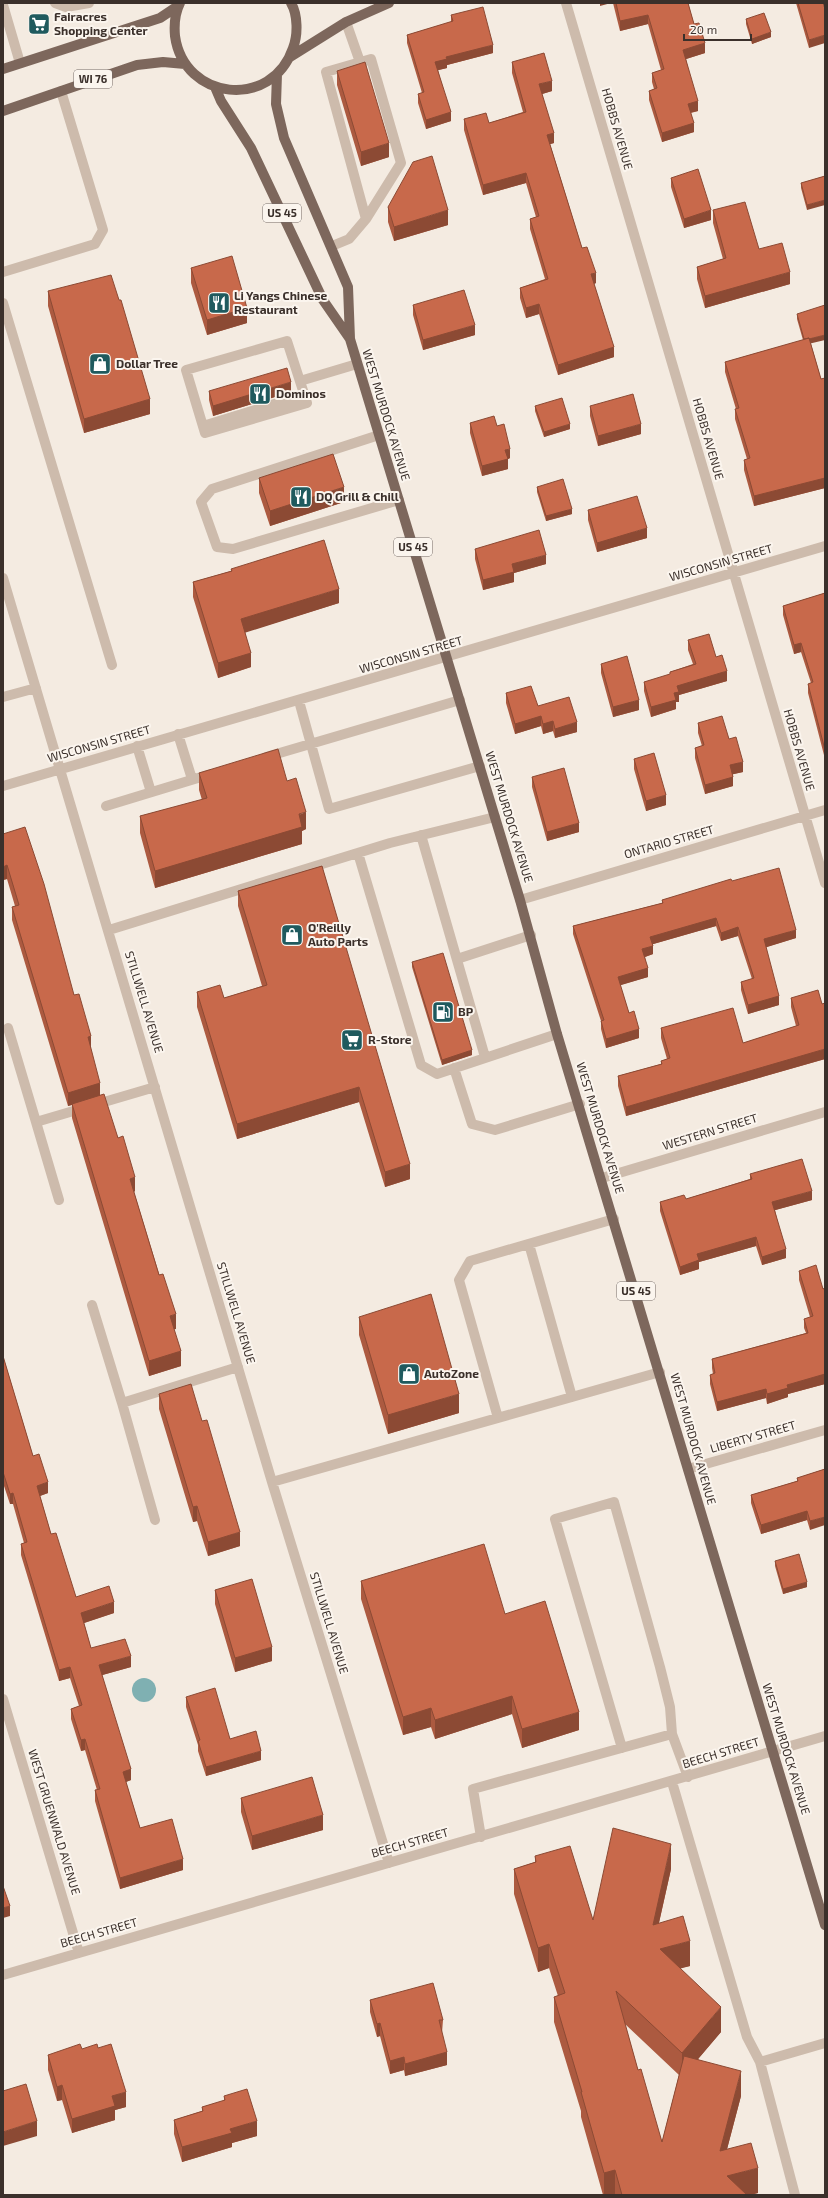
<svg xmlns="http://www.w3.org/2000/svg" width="828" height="2198" font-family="'Exo 2',sans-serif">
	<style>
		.water { fill: #7fb0b2 }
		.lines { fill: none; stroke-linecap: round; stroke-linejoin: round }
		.minor { stroke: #cdbbac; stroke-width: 10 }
		.major { stroke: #7d675c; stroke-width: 10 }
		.wall { fill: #ac5a40; fill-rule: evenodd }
		.shaded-wall { fill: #8c4a34 }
		.building { fill: #c8694b; stroke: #8c4a34 }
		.labels { text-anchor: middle; stroke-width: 4; stroke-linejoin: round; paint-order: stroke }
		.shield { fill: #fbf5ee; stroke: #756b66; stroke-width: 1 }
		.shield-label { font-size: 11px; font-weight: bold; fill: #3b302b }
		.poi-label { font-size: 12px; font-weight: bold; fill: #3b302b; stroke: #fbf5ee; text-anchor: start }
		.street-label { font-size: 12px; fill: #3b302b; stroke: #fbf5ee }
	</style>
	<rect width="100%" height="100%" fill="#f4ebe1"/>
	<path class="water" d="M132 1690a12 12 0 1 1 24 0a12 12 0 1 1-24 0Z"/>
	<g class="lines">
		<path class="minor" d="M55 3 66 7 89 3
			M566 3 825 883
			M3 5 20 63
			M346 22 360 62
			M332 246 349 239 366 219 326 72 371 59 401 163 366 219
			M3 272 95 244 103 230 61 91
			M3 303 112 665
			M287 341 307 403 205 433 186 370Z
			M300 381 357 364
			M203 426 304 395
			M379 435 212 489 201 502 217 547 233 549 399 500
			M3 578 272 1482 389 1863
			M3 697 36 688
			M299 701 329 809 480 766
			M178 734 192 779
			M137 746 151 792
			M266 757 460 700
			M3 786 825 546
			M106 806 211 774
			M421 835 485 1057
			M358 853 421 1065 437 1074 557 1034
			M520 900 825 810
			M109 930 390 843 495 817
			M457 959 531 935
			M8 1028 36 1122
			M454 1068 472 1124 495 1130 580 1104
			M602 1178 825 1112
			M59 1200 36 1122 155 1087
			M529 1244 572 1397
			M92 1305 122 1403
			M498 1418 459 1280 470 1261 614 1219
			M688 1469 825 1430
			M272 1482 660 1372
			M155 1520 122 1403 238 1367
			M3 1699 79 1953
			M622 1748 555 1519 614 1502 660 1667 670 1707 672 1734
			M672 1782 747 2037 760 2062 825 2043
			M481 1837 473 1789 672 1734 688 1777
			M3 1975 825 1736
			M760 2062 795 2195"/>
		<path class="major" d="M180 3C175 13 174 25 175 36 184 101 272 110 293 48 298 35 298 15 291 3
			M290 57 346 22 389 3
			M3 69 160 18 178 6
			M277 74 276 104 284 138 348 287 350 339 520 900 557 1034 825 1925
			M215 87 221 101 251 148 323 300 350 339
			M3 111 137 65 163 62 185 64"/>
	</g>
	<path class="wall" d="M613 3H688L694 24 705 53 686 59 698 111 691 113 694 132 662 142 649 100V91L654 89 652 82V73L661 70 648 24 620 31Z
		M796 3H823L809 48Z
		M451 15 493 53 447 65V68L438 70 451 121 426 129 418 103V94L422 93 407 43V35L451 22Z
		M746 19 771 37 752 44 746 24Z
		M512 62 552 91 542 94 554 143 550 144 582 248 596 283 594 284 614 357 558 375 539 314 526 318 520 298V288L545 279 530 229V219L536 217 526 183 483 195 464 130V119L489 123 523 112 512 73Z
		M337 71 389 157 361 166 337 85Z
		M825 176 807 210 801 188V183Z
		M671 178 711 220 684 228 671 187Z
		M388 207 448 225 394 241 388 222Z
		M713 210 759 249 790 284 705 308 697 279V267L723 259 713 223Z
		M191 268 247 323 207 335 191 283Z
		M48 291 119 300 150 414 84 433 48 306Z
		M413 305 475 335 423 350 413 315Z
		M797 314 811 344 821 379 825 378V488L754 506 744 470V460L747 459 735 419V409H736L725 372V362L803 340 797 319Z
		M209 391 291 392 213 416 209 400Z
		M535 406 570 429 544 437 535 411Z
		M590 406 641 434 598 446 590 416Z
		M470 423 497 426 510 458 508 459V469L482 476 470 433Z
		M259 478 344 502 270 526 259 493Z
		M537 487 572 514 546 521 537 492Z
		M588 510 647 538 597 552 588 520Z
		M475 549 546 564 514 573V582L483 590 475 559Z
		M231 569 339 603 245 632 251 667 218 678 193 597V582L231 571Z
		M825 593V759L808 693V684L811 683 801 652 794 654 783 615V606Z
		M688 640 716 657 727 681 679 695V702H676V709L651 717 644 691V682L670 675V672L693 664 688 650Z
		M601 664 639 710 613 717 601 673Z
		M506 693 538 706 577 732 555 738 553 731 543 734 541 726 515 734 506 703Z
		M698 723 729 739 743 772 733 774V786L705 794 695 758V748L702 746 698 733Z
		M634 759 666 805 646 811 634 769Z
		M199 773 287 781 306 829 302 831V844L155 888 140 833V816L202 800 199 790Z
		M532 777 579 832 547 841 532 787Z
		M3 834 74 995 91 1049 100 1096 118 1138 135 1191 134 1192 176 1329H174L181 1366 149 1376 72 1118V1105L68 1106 12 920V907L15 906 7 879 3 880Z
		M322 866 410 1179 385 1187 359 1102 237 1139 197 1007V992L224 998 262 986 238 906V891Z
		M732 881 796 938 766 947 779 1005 748 1014 741 990V982L752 979 738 936 721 941 716 926 653 944V954L645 957 648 977 620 985 629 1013 639 1038 606 1048 601 1029V1021L573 934V926L662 903V900Z
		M412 962 472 1055 442 1065 412 967Z
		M791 998 825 1059 626 1116 618 1086V1076L661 1064V1061L667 1059 661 1038V1028L743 1043 796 1026 791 1007Z
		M750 1174 812 1200 775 1210 786 1258 762 1265 756 1246 699 1262V1269L680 1275 660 1211V1202L686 1199 750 1179Z
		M799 1271 823 1289 825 1288V1384L788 1394V1397L767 1404 766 1398 717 1411 710 1384V1375L713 1374 712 1368V1359L806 1333 804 1328V1319L810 1317 799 1280Z
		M359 1317 459 1413 388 1434 359 1335Z
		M3 1356 33 1456 48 1493 40 1496 51 1534 76 1597 114 1613 84 1623 91 1648 131 1667 102 1675 131 1780 126 1782 140 1828 183 1870 120 1889 95 1801V1790H97L85 1750 81 1751 71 1719V1709L79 1706 70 1678 59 1681 21 1555V1544L24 1543 13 1504H10L3 1483Z
		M159 1394 240 1546 208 1556 197 1521 193 1522 159 1409Z
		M825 1469 810 1530 807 1520 761 1534 751 1503V1495L797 1481V1478Z
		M775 1561 807 1587 783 1594 775 1566Z
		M361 1581 505 1614 579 1730 522 1748 512 1714 435 1739 431 1727 403 1735 361 1599Z
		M215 1590 272 1661 235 1672 215 1604Z
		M186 1697 230 1739 261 1760 206 1776 198 1751V1745L186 1707Z
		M241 1798 323 1830 252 1850 241 1812Z
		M535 1856 593 1920 671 1869 659 1923 690 1966 680 1968 721 2032 698 2059 741 2096 727 2149 758 2193 750 2195H603L581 2117V2111L554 2022V1997L558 1996 549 1968 538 1972 514 1894V1869L535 1862ZM625 2024 679 2075 662 2142 638 2070Z
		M370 2000 443 2020 442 2033 447 2065 405 2076 404 2070 390 2074 380 2036 377 2037 370 2012Z
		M98 2048 126 2107 115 2110V2120L72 2133 62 2100 57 2101 48 2070V2055L82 2049Z
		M224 2096 257 2136 232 2143V2147L182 2162 174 2134V2120L202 2111V2107L224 2101Z"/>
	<path class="shaded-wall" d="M600 3H611L600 6Z
		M648 15V24L620 31V21Z
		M771 32V37L752 44V39Z
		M825 35V43L809 48V40Z
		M705 43V53L683 60V50Z
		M493 45V53L447 65V68L435 71V62L446 57Z
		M552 81V91L539 95V84Z
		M698 101V111L688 113V104Z
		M451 112V121L426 129V120Z
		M694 123V132L662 142V133Z
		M554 133V143L547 145V135Z
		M389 143V157L361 166V152Z
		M526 173V183L483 195V185Z
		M825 200V205L807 210V205Z
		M448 210V225L394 241V227Z
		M711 210V220L684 228V219Z
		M790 272V284L705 308V296Z
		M596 273V283L591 285V274Z
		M539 304V314L526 318V308Z
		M247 308V323L207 335V320Z
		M475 325V335L423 350V340Z
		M825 335V340L804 345V340Z
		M614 347V357L558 375V365Z
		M291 382V392L213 416V406Z
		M150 399V414L84 433V419Z
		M570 424V429L544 437V432Z
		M641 424V434L598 446V436Z
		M510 449V458L508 459V469L482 476V466L505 450Z
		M825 478V488L754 506V496Z
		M344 487V502L270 526V511Z
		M572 509V514L546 521V516Z
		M647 528V538L597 552V543Z
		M546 555V564L514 573V582L483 590V580L512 564Z
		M339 589V603L241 634V619Z
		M801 643V652L794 654V645Z
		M251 653V667L218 678V663Z
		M727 671V681L679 695V702H676V709L651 717V707L674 693 677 686Z
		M639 700V710L613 717V707Z
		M541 716V726L515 734V724Z
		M553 721V731L543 734V724Z
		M577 722V732L555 738V729Z
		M743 762V772L730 775V765Z
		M733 777V786L705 794V785Z
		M666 795V805L646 811V801Z
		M306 812V829L302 831V844L155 888V871Z
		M579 823V832L547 841V832Z
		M7 865V879L3 880V867Z
		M716 918V926L650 945V937Z
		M738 927V936L721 941V933Z
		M796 930V938L764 948V939Z
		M653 946V954L642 958V949Z
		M648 968V977L618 986V977Z
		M779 996V1005L748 1014V1005Z
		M639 1029V1038L606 1048V1039Z
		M91 1036V1049L88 1050V1037Z
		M825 1049V1059L626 1116V1107Z
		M472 1050V1055L442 1065V1060Z
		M100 1083V1096L68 1106V1093Z
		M359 1087V1102L237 1139V1124Z
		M410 1164V1179L385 1187V1172Z
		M135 1177V1191L130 1193V1179Z
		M812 1191V1200L772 1211V1202Z
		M756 1237V1246L699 1262V1269L680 1275V1267L697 1254Z
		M786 1249V1258L762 1265V1257Z
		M176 1314V1329L170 1330V1316Z
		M181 1351V1366L149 1376V1361Z
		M825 1374V1384L788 1394V1397L767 1404V1394L787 1385Z
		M766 1389V1398L717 1411V1402Z
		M459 1394V1413L388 1434V1415Z
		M48 1482V1493L37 1497V1486Z
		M13 1493V1504H10V1494Z
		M197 1506V1521L193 1522V1507Z
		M807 1511V1520L761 1534V1525Z
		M825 1517V1525L810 1530V1521Z
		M240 1532V1546L208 1556V1542Z
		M807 1582V1587L783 1594V1589Z
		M114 1602V1613L81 1624V1613Z
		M272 1647V1661L235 1672V1658Z
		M131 1656V1667L99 1676V1665Z
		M70 1667V1678L59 1681V1670Z
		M512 1696V1714L435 1739V1720Z
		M431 1708V1727L403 1735V1717Z
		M579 1712V1730L522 1748V1729Z
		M85 1739V1750L81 1751V1740Z
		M261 1751V1760L206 1776V1767Z
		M131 1769V1780L123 1783V1772Z
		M323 1815V1830L252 1850V1836Z
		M671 1844V1869L653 1949V1925Z
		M183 1859V1870L120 1889V1878Z
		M10 1906V1916L3 1918V1908Z
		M690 1941V1966L660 1974V1949Z
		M549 1944V1968L538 1972V1948Z
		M721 2007V2032L682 2078V2053Z
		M380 2023V2036L377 2037V2024Z
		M447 2052V2065L405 2076V2064Z
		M404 2057V2070L390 2074V2061Z
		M741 2071V2096L720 2176V2151Z
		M62 2085V2100L57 2101V2087Z
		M126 2092V2107L115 2110V2120L72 2133V2119L112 2096Z
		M37 2121V2136L3 2146V2132Z
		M257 2121V2136L232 2143V2147L182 2162V2147L230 2129Z
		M758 2168V2193L750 2195H727V2176Z
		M615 2170V2195H604V2173Z"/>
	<path class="building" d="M616 3H688L694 24 699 23 705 43 683 50 698 101 688 104 694 123 662 133 649 91 657 88 652 73 664 69 648 15 620 21Z
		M798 3H823L825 9V35L809 40Z
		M483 7 493 45 446 57 447 59 435 62 451 112 426 120 418 94 424 92 407 35 453 21 451 15Z
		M764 13 771 32 752 39 746 19Z
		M544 53 552 81 539 84 554 133 547 135 582 248 587 247 596 273 591 274 614 347 558 365 539 304 526 308 520 288 548 279 530 219 539 216 526 173 483 185 464 119 486 113 489 123 526 112 512 62Z
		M365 62 389 143 361 152 337 71Z
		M432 156 448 210 394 227 388 207 413 162Z
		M698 169 711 210 684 219 671 178Z
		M825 176V200L807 205 801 183Z
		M745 202 759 249 782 243 790 272 705 296 697 267 726 258 713 210Z
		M232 256 247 308 207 320 191 268Z
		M111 275 119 300H121L150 399 84 419 48 291Z
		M464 290 475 325 423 340 413 305Z
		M825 305V335L809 339V338L804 339 797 314Z
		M809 338 821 379 825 378V478L754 496 744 460 750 458 735 409 739 408 725 362Z
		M287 368 291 382 213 406 209 391Z
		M633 394 641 424 598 436 590 406Z
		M562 398 570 424 544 432 535 406Z
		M494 416 497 426 504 424 510 449 505 450 508 459 482 466 470 423Z
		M333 454 344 487 270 511 259 478Z
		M563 479 572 509 546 516 537 487Z
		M637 496 647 528 597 543 588 510Z
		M539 530 546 555 512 564 514 572 483 580 475 549Z
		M324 540 339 589 241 619 251 653 218 663 193 582 232 571 231 569Z
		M825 593V750L808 684 813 682 801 643 794 645 783 606Z
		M709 634 716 657 722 655 727 671 677 686 679 692 674 693 676 700 651 707 644 682 670 674V672L696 664 688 640Z
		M627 656 639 700 613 707 601 664Z
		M531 686 538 706 569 697 577 722 555 729 553 721 543 724 541 716 515 724 506 693Z
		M722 716 729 739 736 737 743 762 730 765 733 777 705 785 695 748 704 745 698 723Z
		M278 749 287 781 296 778 306 812 299 814 302 827 155 871 140 816 207 798 199 773Z
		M654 753 666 795 646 801 634 759Z
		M564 768 579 823 547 832 532 777Z
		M25 827 44 884 74 995 79 994 91 1036 88 1037 100 1083 68 1093 12 907 19 905 7 865 3 867V834Z
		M322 866 410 1164 385 1172 359 1087 237 1124 197 992 220 985 224 998 267 985 238 891Z
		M779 868 796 930 764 939 779 996 748 1005 741 982 754 978 738 927 721 933 716 918 650 937 653 946 642 949 648 968 618 977 629 1013 634 1011 639 1029 606 1039 601 1021 604 1020 573 926 663 903 662 900 731 879 732 881Z
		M443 953 472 1050 442 1060 412 962Z
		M818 990 822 1004 825 1003V1049L626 1107 618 1076 662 1064 661 1061 670 1058 661 1028 733 1008 743 1043 799 1025 791 998Z
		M104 1094 118 1138 123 1136 135 1177 130 1179 159 1275 163 1274 176 1314 170 1316 181 1351 149 1361 72 1104Z
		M802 1159 812 1191 772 1202 786 1249 762 1257 756 1237 697 1254 699 1260 680 1267 660 1202 684 1195 686 1199 752 1179 750 1174Z
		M816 1265 823 1289 825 1288V1374L787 1385 788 1388 767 1394 766 1389 717 1402 710 1375 715 1373 712 1359 808 1333 804 1319 813 1316 799 1271Z
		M431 1294 459 1394 388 1415 359 1317Z
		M3 1356 33 1456 39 1454 48 1482 37 1486 51 1534 56 1533 76 1597 109 1586 114 1602 81 1613 91 1648 125 1639 131 1656 99 1665 131 1769 123 1772 140 1828 172 1819 183 1859 120 1878 95 1790 100 1789 85 1739 81 1740 71 1709 82 1705 70 1667 59 1670 21 1544 27 1542 13 1493 10 1494 3 1472Z
		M191 1384 202 1421 207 1420 240 1532 208 1542 197 1506 193 1507 159 1394Z
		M825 1469V1517L810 1521 807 1511 761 1525 751 1495 798 1481 797 1478Z
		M484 1544 505 1614 545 1601 579 1712 522 1729 512 1696 435 1720 431 1708 403 1717 361 1581Z
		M799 1554 807 1582 783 1589 775 1561Z
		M252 1579 272 1647 235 1658 215 1590Z
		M215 1688 230 1739 256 1731 261 1751 206 1767 198 1741 200 1740 186 1697Z
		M312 1777 323 1815 252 1836 241 1798Z
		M613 1828 671 1844 653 1925 683 1916 690 1941 660 1949 721 2007 682 2053 616 1991 638 2070 641 2069 662 2142 684 2056 741 2071 720 2151 751 2143 758 2168 727 2176 747 2195H622L615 2170 604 2173 581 2092H582L554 1997 565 1993 549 1944 538 1948 514 1869 536 1862 535 1856 570 1846 593 1920Z
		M3 1886 10 1906 3 1908Z
		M433 1983 443 2020H439L447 2052 405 2064 404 2057 390 2061 380 2023 377 2024 370 2000Z
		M80 2044 82 2049 97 2044 98 2048 111 2044 126 2092 112 2096 115 2106 72 2119 62 2085 57 2087 48 2055Z
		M26 2084 37 2121 3 2132V2091Z
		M247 2089 257 2121 230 2129 232 2133 182 2147 174 2120 203 2111 202 2107 225 2100 224 2096Z"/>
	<defs>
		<g id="supermarket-square" transform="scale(1.15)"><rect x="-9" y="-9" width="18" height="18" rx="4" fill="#1f5a5e" stroke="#fbf5ee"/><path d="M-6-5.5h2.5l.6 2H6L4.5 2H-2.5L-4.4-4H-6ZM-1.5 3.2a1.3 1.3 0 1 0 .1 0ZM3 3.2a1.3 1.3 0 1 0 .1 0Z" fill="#fff"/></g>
		<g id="restaurant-square" transform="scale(1.15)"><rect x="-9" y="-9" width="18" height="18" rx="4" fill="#1f5a5e" stroke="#fbf5ee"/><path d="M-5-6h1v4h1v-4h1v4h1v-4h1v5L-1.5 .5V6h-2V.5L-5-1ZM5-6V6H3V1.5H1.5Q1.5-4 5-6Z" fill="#fff"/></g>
		<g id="shop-square" transform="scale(1.15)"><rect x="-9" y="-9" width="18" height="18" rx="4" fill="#1f5a5e" stroke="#fbf5ee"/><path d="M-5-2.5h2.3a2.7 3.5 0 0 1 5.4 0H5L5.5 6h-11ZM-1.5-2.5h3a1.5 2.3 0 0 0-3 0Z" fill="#fff"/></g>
		<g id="fuel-square" transform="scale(1.15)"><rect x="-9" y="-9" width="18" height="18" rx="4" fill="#1f5a5e" stroke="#fbf5ee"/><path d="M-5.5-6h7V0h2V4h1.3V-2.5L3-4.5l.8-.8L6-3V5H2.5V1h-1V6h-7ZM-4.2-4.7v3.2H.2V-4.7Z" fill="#fff"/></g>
	</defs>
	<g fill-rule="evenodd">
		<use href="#supermarket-square" x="39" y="24"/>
		<use href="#restaurant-square" x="219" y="303"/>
		<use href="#shop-square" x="100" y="364"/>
		<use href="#restaurant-square" x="260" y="394"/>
		<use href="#restaurant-square" x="301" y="497"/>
		<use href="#shop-square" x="292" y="935"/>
		<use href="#fuel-square" x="443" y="1012"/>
		<use href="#supermarket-square" x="352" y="1040"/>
		<use href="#shop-square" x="409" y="1374"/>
	</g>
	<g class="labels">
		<g class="shield">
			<rect x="74" y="70" width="38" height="18" rx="3"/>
			<rect x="263" y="204" width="38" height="18" rx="3"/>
			<rect x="394" y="538" width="38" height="18" rx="3"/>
			<rect x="617" y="1282" width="38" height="18" rx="3"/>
		</g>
		<g class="shield-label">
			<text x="93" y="83">WI 76</text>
			<text x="282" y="217">US 45</text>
			<text x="413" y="551">US 45</text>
			<text x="636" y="1295">US 45</text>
		</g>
		<g class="poi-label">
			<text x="54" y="21">Fairacres<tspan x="54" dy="14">Shopping Center</tspan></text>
			<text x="234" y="300">Li Yangs Chinese<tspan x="234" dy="14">Restaurant</tspan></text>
			<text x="116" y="368">Dollar Tree</text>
			<text x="276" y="398">Dominos</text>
			<text x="316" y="501">DQ Grill &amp; Chill</text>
			<text x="308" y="932">O'Reilly<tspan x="308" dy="14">Auto Parts</tspan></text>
			<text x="458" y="1016">BP</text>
			<text x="368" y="1044">R-Store</text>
			<text x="424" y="1378">AutoZone</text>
		</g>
		<g class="street-label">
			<text transform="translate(617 129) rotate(74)" y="4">HOBBS AVENUE</text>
			<text transform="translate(386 415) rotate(73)" y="4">WEST MURDOCK AVENUE</text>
			<text transform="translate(708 439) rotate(74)" y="4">HOBBS AVENUE</text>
			<text transform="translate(721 563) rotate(-16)" y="4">WISCONSIN STREET</text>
			<text transform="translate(411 655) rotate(-16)" y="4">WISCONSIN STREET</text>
			<text transform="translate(99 744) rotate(-16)" y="4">WISCONSIN STREET</text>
			<text transform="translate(799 750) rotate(74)" y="4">HOBBS AVENUE</text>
			<text transform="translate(509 817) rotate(73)" y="4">WEST MURDOCK AVENUE</text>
			<text transform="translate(669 842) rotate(-16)" y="4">ONTARIO STREET</text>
			<text transform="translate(144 1002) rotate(73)" y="4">STILLWELL AVENUE</text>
			<text transform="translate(600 1128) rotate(73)" y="4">WEST MURDOCK AVENUE</text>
			<text transform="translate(710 1132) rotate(-17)" y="4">WESTERN STREET</text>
			<text transform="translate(236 1313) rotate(73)" y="4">STILLWELL AVENUE</text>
			<text transform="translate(753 1437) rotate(-16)" y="4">LIBERTY STREET</text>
			<text transform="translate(693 1439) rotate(74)" y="4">WEST MURDOCK AVENUE</text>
			<text transform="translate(329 1623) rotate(73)" y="4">STILLWELL AVENUE</text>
			<text transform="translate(786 1749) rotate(73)" y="4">WEST MURDOCK AVENUE</text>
			<text transform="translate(721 1753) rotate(-17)" y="4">BEECH STREET</text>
			<text transform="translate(54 1822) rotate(73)" y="4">WEST GRUENWALD AVENUE</text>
			<text transform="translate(410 1843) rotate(-16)" y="4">BEECH STREET</text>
			<text transform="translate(99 1933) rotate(-16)" y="4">BEECH STREET</text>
		</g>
	</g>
	<rect width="828" height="2198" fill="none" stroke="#3b302b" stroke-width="8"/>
	<path d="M684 34v6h67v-6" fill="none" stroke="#3b302b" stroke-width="2"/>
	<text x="690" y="34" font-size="12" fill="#3b302b" stroke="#fbf5ee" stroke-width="3" paint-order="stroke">20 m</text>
</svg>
